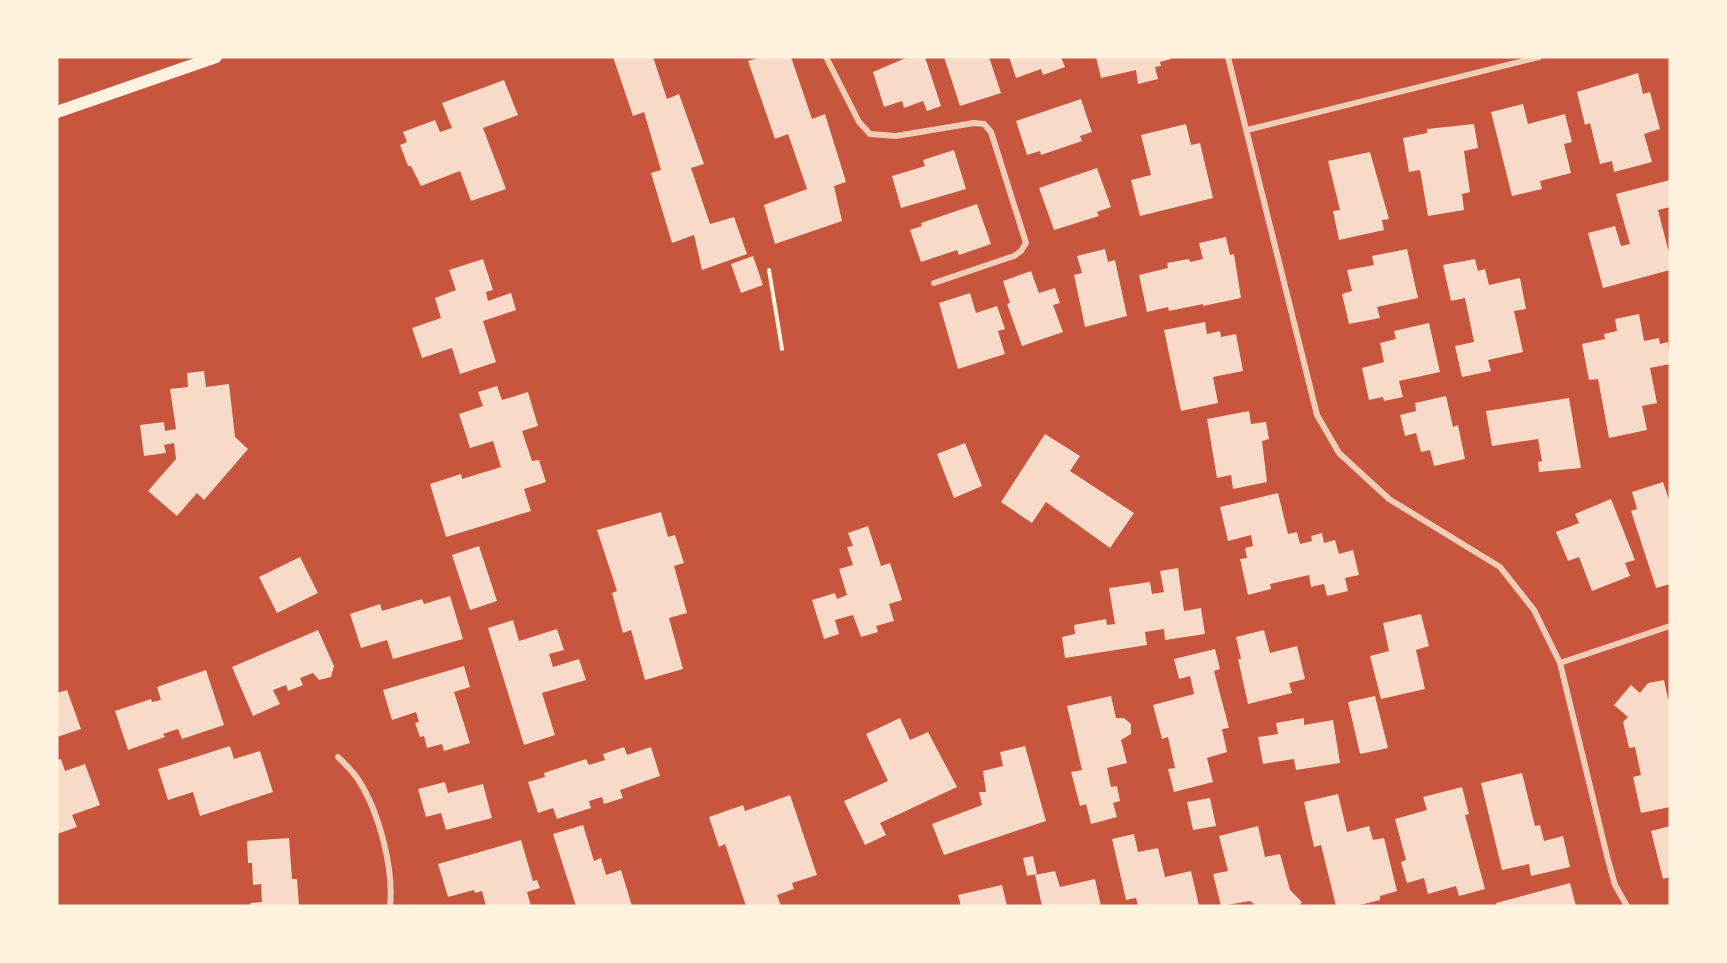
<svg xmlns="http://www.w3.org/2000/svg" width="1727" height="963" font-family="Manrope,sans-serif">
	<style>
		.building { fill: #f7dbc8 }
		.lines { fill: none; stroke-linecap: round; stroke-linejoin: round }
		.path { stroke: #fff3e0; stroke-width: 4 }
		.minor { stroke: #f1ccb7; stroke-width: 6 }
		.secondary { stroke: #fff3e0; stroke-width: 12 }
	</style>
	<rect width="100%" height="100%" fill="#c8553d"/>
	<path class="building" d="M613 57H653L667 99 679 94 704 164 691 168 710 224 734 217 747 254 702 270 694 235 672 243 651 173 661 170 644 112 633 116Z
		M761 57H791L812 119 825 114 846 182 834 186 842 221 775 244 764 205 807 189 788 134 775 139 748 61Z
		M908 57H925L941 106 927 111 923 101 904 108 902 101 884 107 873 72Z
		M944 57H989L1001 93 960 106Z
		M1009 57H1061L1065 67 1043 75 1041 69 1016 78Z
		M1096 57H1170L1171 59 1160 62 1161 66 1155 67 1158 79 1138 84 1136 70 1101 78Z
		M1638 73 1643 94 1650 92 1660 129 1644 134 1652 162 1614 172 1612 161 1600 164 1590 123 1585 125 1577 92Z
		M504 80 518 115 483 128 506 189 471 201 460 171 421 186 411 166H408L400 145 407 142 403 132 435 120 440 132 452 128 442 103Z
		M1081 99 1092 132 1080 136 1082 141 1041 155 1040 151 1027 155 1016 121Z
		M1523 104 1528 124 1565 114 1572 142 1564 144 1571 173 1540 181 1542 189 1512 196 1491 112Z
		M1186 124 1191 145 1200 143 1213 198 1140 216 1131 180 1151 175 1141 135Z
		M1474 124 1478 148 1464 151 1470 192 1462 194 1464 210 1428 216 1420 170 1409 172 1403 138 1427 133V129Z
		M954 150 966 189 901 208 892 176 925 166 923 160Z
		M1370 152 1389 219 1382 220 1384 230 1339 240 1333 211 1340 210 1328 161Z
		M1097 168 1111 207 1097 212 1099 216 1054 230 1039 188Z
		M1670 180V207L1658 210 1670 257V270L1603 288 1588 233 1615 226 1621 246 1630 244 1616 194Z
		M977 204 991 244 959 255 957 250 921 262 910 230 922 226 921 223Z
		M1226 237 1230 255 1234 254 1241 298 1203 306V304L1169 311 1168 307 1147 312 1139 275 1168 268 1167 263 1189 259 1190 262 1203 259 1199 243Z
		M1105 249 1108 262 1115 260 1127 316 1085 327 1074 275 1082 273 1077 256Z
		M1407 249 1418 298 1377 307 1380 318 1349 324 1342 294 1352 291 1347 270 1374 265 1372 256Z
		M753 256 763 285 741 293 731 264Z
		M483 259 493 290 486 292 488 301 511 293 516 310 483 321 496 362 460 374 452 348 422 358 412 328 441 318 435 298 456 290 449 270Z
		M1475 259 1478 271 1485 269 1489 285 1520 278 1526 309 1514 311 1523 352 1488 360 1491 371 1462 377 1455 346 1474 342 1465 298 1451 301 1443 265Z
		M1031 271 1039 293 1055 288 1060 303 1053 305 1063 332 1022 346 1007 304 1010 303 1003 281Z
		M970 293 976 313 997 306 1005 329 998 331 1005 354 958 369 939 303Z
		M1639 314 1644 341 1659 338 1660 344 1668 342 1670 364 1650 368 1657 403 1642 406 1647 430 1609 438 1598 379 1589 380 1582 344 1605 339 1604 334 1617 331 1615 319Z
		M1205 322 1207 334 1220 331 1221 337 1236 334 1243 371 1213 377 1218 403 1181 411 1164 330Z
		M1429 323 1440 372 1399 381 1403 397 1384 401 1383 397 1369 400 1362 368 1384 362 1380 343 1396 339 1394 331Z
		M204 371 206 387 229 384 235 437 248 449 204 500 197 493 177 516 148 491 176 459 174 443 164 445 166 453 144 456 140 425 164 422 165 431 176 429 170 389 188 387 187 373Z
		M497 386 502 400 528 392 538 426 522 431 532 461 539 460 546 482 524 489 531 511 446 537 430 484 461 474 462 479 501 467 493 441 470 448 459 414 483 406 478 392Z
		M1446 396 1453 427 1458 425 1465 459 1434 466 1430 450 1421 452 1416 433 1405 436 1400 415 1416 411 1415 403Z
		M1569 398 1581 468 1539 472 1538 462 1542 461 1538 439 1492 446 1486 411Z
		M1249 411 1251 424 1266 422 1269 439 1262 441 1267 482 1233 489 1231 475 1217 478 1207 419Z
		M1045 434 1080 456 1070 471 1134 513 1110 548 1046 502 1032 523 1001 502Z
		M965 443 982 486 954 498 937 454Z
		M1663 482 1670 503V584L1656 588 1631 511 1637 509 1632 492Z
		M1278 493 1288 534 1297 532 1300 544 1312 541 1311 536 1322 533 1324 543 1335 540 1339 554 1353 550 1359 575 1345 578 1348 591 1327 596 1324 584 1311 587 1309 575 1270 584 1271 589 1248 595 1240 559 1247 558 1245 548 1253 546 1251 535 1228 541 1220 507Z
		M1611 499 1635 560 1625 563 1630 576 1592 591 1579 557 1568 561 1556 532 1579 523 1575 514Z
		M661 512 668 537 675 535 684 563 674 566 687 613 669 618 683 669 645 680 631 630 623 633 612 593 617 591 597 530Z
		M868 526 881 566 890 563 902 600 889 604 894 621 876 626 878 632 861 637 853 615 835 620 839 634 824 639 812 600 835 593 837 599 847 595 839 569 853 565 847 547 853 546 848 533Z
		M479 546 497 601 470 610 452 555Z
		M300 557 318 593 277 613 259 577Z
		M1178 568 1184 611 1201 608 1205 634 1165 640 1164 629 1145 632 1147 645 1065 658 1062 637 1075 634 1074 625 1106 619 1107 625 1115 624 1109 588 1150 582 1152 594 1164 592 1160 571Z
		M450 596 463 639 393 659 387 640 361 648 350 614 380 604 382 611 422 599 424 604Z
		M1421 614 1429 646 1416 650 1425 689 1381 699 1370 656 1389 651 1383 623Z
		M513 620 519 641 557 629 564 650 549 654 553 667 579 659 586 680 542 693 555 735 524 745 488 628Z
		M318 630 334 666 331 677 319 680 313 673 300 678 303 685 288 691 286 685 273 690 280 704 253 716 232 667Z
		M1264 630 1270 653 1297 646 1305 679 1289 683 1292 693 1248 704 1238 659H1241L1236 637Z
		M1215 649 1220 669 1214 671 1229 728 1222 729 1227 752 1207 758 1213 782 1174 792 1168 769 1175 768 1168 737 1162 739 1153 705 1194 694 1190 676 1179 679 1174 659Z
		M464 666 470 687 454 692 470 743 444 751 442 744 427 748 424 736 420 737 415 723 419 722 416 712 392 720 383 690Z
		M206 670 224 725 182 739 178 729 163 734 165 737 128 750 115 711 151 699 152 702 161 700 157 687Z
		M1664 680 1668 699 1670 698V807L1641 813 1633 777 1641 775 1635 747 1629 748 1623 722 1628 717 1614 705 1631 685 1640 693 1648 683Z
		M67 690 81 729 57 737V693Z
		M1111 696 1116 718H1124L1131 724V734L1121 740 1127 763 1107 768 1111 787 1117 786 1120 801 1113 803 1117 817 1091 824 1086 804 1080 806 1071 772 1082 770 1067 706Z
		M1375 696 1388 748 1360 754 1348 702Z
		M900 718 910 740 928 732 957 787 880 823 886 835 865 845 844 801 888 781 866 734Z
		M1304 718V725L1333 720 1340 763 1296 770 1294 759 1263 764 1258 737 1278 734 1276 723Z
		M230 746 234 759 260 751 273 792 200 816 193 792 168 800 158 769Z
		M1025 746 1046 821 944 855 932 824 982 805 979 792H986L983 771 1003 766 1000 752Z
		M624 747 627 755 651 747 660 776 620 790 623 798 604 804 602 797 589 801 591 808 557 819 553 808 538 813 528 782 545 777 544 773 586 759 589 765 605 760 603 754Z
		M61 759 65 771 85 764 100 805 72 815 77 827 57 834V760Z
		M1522 773 1535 826 1540 825 1544 841 1563 836 1570 867 1531 876 1529 864 1502 870 1481 783Z
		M445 782 448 793 483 784 492 818 446 830 441 813 426 817 418 789Z
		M1462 787 1469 814 1465 815 1485 889 1459 896 1456 886 1428 894 1424 878 1407 883 1401 862 1406 860 1395 819 1427 810 1423 797Z
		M1338 794 1347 832 1369 826 1373 840 1384 838 1397 891 1380 896V900L1356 906H1336L1321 845 1314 847 1304 802Z
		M790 795 817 875 792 883 794 889 777 895 781 906H746L725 844 719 847 709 817 743 805 745 811Z
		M1210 798 1216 826 1193 830 1187 802Z
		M583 825 594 861 601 858 606 875 621 870 632 906H576L553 834Z
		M1258 826 1265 857 1280 854 1290 890 1302 902 1299 906H1252L1254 904 1250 901 1221 906 1213 874 1228 871 1219 836Z
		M1670 826V877L1663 879 1651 831Z
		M1134 834 1138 852 1158 848 1165 877 1191 871 1199 906H1138L1136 898 1126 900 1112 839Z
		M289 838 292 879H297L299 906H251L250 903 262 902 261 884 253 885 252 863H248L247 841Z
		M521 840 533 881 537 880 540 888 527 892 531 906H486L482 891 475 893 474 890 448 897 438 864Z
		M1033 856 1037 874 1027 876 1023 858Z
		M1055 871 1060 887 1095 879 1101 906H1042L1035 875Z
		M1570 883 1576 906H1497L1496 903Z
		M1002 885 1007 906H961L958 895Z"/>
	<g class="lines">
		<path class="path" d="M769 270 782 349"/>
		<path class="minor" d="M826 57 859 122 870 134 896 136 974 123 984 124 991 132 1026 243 1021 251 1014 256 934 283
			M1228 57 1317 415 1339 453 1389 499 1500 567 1534 610 1560 663 1608 860 1615 885 1627 906
			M1247 130 1539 57
			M1560 663 1670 626
			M338 757C345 764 354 772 359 781 379 812 394 869 390 906"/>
		<path class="secondary" d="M57 112 216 57"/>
	</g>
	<rect width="1727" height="963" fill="none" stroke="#fff3e0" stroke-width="117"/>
</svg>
